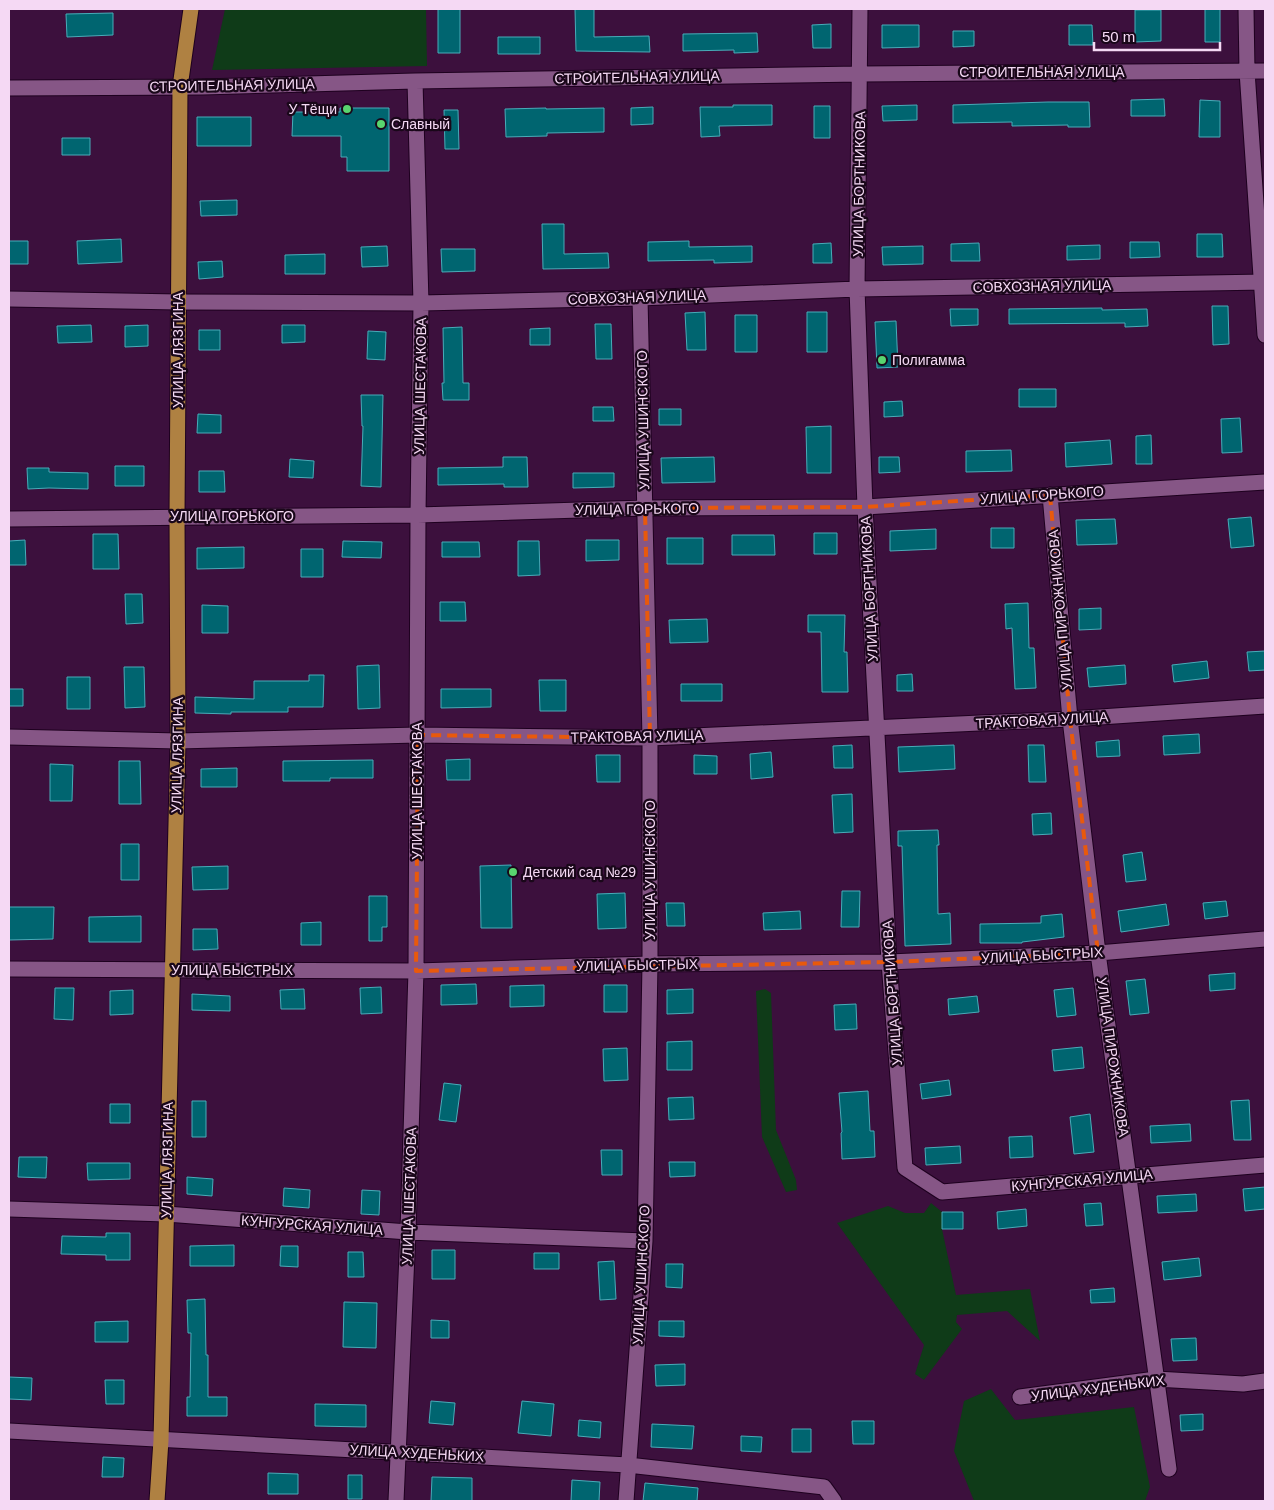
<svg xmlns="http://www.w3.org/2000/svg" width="1274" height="1510" font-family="Arial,sans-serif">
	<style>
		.green { fill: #0f3b18 }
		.building { fill: #006570; stroke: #48acb9 }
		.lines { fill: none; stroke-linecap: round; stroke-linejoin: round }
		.minor-casing { stroke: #1e011f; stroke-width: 17 }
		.major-casing { stroke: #1e011f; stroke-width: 17 }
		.minor { stroke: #865686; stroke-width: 15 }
		.major { stroke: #af8142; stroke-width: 15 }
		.marked { fill: none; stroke: #e8590c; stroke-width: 4; stroke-dasharray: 10 6; stroke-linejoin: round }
		.poi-dot { fill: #59d56f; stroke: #190719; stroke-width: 2 }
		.labels { text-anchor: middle; stroke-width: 4.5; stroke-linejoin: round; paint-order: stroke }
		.street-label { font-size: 14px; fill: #f5d9f4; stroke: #190719 }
		.poi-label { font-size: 14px; fill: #f5d9f4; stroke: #190719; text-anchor: start }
	</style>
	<rect width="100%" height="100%" fill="#3c103d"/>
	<path class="green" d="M225 9H426L427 66 212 70Z
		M765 989 771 993 776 1130 796 1180 797 1190 786 1192 762 1137 756 991Z
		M931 1203 942 1212V1229L956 1295 1030 1289 1040 1341 1007 1311 957 1315 956 1322 962 1329 924 1380 915 1374 924 1345 837 1223 888 1206 905 1213H924Z
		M991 1389 1015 1420 1134 1407 1150 1487 1145 1501H974L954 1451 964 1401Z"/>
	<path class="building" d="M438 9H460V53H438Z
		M575 9H594V37L649 36 650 52 576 51Z
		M1205 9H1220V42H1205Z
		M1135 10H1161V41L1135 42Z
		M113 13V35L67 37 66 14Z
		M831 24V48H813L812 25Z
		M882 25H919V47L882 48Z
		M1069 25H1092L1093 45H1069Z
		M953 31H974V46L953 47Z
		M757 33 758 52 734 53V50L683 51V34Z
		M498 37H540V54H498Z
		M1164 99 1165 116H1131V100Z
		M1200 100 1220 101V137H1199Z
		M1048 102H1089L1090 127H1068V125L1012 126V122L953 123V105Z
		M733 105H772V125L719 126 720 136 701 137 700 107H733Z
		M917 105V120L883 121 882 106Z
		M814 106H830V138H814Z
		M653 107V124L631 125V108Z
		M340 108H389V171H347V157H341V136H292L293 112H340Z
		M546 108V109L604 108V132L547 133V136L506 137 505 109Z
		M444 110H458L459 149H445Z
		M197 117H251V146H197Z
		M62 138H90V155H62Z
		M237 200V215L201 216 200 201Z
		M542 224H564V254L608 253 609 268 543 269Z
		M1197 234H1222L1223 257H1197Z
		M121 239 122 262 78 264 77 241Z
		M9 241H28V264H9Z
		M689 241V247L752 246V262L714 263V260L648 261V242Z
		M1130 242H1159L1160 257 1130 258Z
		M831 243 832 263H813V244Z
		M979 243 980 261H951V244Z
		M1100 245V259L1067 260V246Z
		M387 246 388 266 362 267 361 247Z
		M923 246V264L883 265 882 247Z
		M441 249H475V271L442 272Z
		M325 254V274H285V255Z
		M222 261 223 277 199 279 198 262Z
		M1212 306H1228L1229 344 1213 345Z
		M1102 308V310L1147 309 1148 326 1125 327V323L1009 324V309Z
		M950 309H978V325L951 326Z
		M705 312 706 350H687L685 313Z
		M807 312H827V352H807Z
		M735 315H757V352H735Z
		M896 321 898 367 877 368 875 322Z
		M595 324H611L612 359H596Z
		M91 325 92 342 58 343 57 326Z
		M148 325V346L125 347V326Z
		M282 325H305V342L282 343Z
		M462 327 463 383H469V400H443L442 383H444L443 328Z
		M550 328V345H530V329Z
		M199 330H220V350H199Z
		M368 331 386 332 385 360 367 359Z
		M1019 389H1056V407H1019Z
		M361 395H383L381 487 361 486 363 426H362Z
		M902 401 903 416 884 417V402Z
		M593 407H613L614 421H593Z
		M659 409H681V425H659Z
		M198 414 221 415V433H197Z
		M1240 418 1242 452 1222 453 1221 419Z
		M831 426V473H807L806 427Z
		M1151 435 1152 464H1136V436Z
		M1110 440 1112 464 1066 467 1065 443Z
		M1011 450 1012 471 966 472V451Z
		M503 457H527L528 487H504V484L438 485V468L503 467Z
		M714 457 715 482 662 483 661 458Z
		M879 457H899L900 472 879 473Z
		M290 459 314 461 313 478 289 477Z
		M115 466H144V486H115Z
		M27 468H49V472L88 473V489L49 488 28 489Z
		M199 471H224L225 492H199Z
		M573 473H614V487L573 488Z
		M1251 517 1254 546 1231 548 1228 519Z
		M1115 519 1117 544 1077 545 1076 520Z
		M991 528H1014V548H991Z
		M936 529V549L890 551V531Z
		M814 533H837V554H814Z
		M93 534H118L119 569H93Z
		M732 535H774L775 555H732Z
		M667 538H703V564H667Z
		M25 540 26 565H9V541Z
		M586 540H619V560L586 561Z
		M343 541 382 542 381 558 342 557Z
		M518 541H539L540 575 518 576Z
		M442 542H479L480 557H442Z
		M244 547V568L197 569V548Z
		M301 549H323V577H301Z
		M125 594H142L143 623 126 624Z
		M440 602H465L466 621H440Z
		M1028 603 1029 648H1034L1036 688 1015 689 1012 628 1006 629 1005 604Z
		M202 605 228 606V633H202Z
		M1101 608V629L1079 630V609Z
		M808 615H845L844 652H847L848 692H822L821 632H808Z
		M707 619 708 642 670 643 669 620Z
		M1265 651V670L1249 671 1247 652Z
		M1207 661 1209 678 1174 682 1172 665Z
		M379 665 380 708 358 709 357 666Z
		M1125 665 1126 684 1089 687 1087 668Z
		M124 667H144L145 707 125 708Z
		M912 674 913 691H897V675Z
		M309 675H324L323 707H288V712H231V714L195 713V697L254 699V681H309Z
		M67 677H90V709H67Z
		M539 680H566V711H540Z
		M681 684H722V701H681Z
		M9 689H23V706H9Z
		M441 689H491V707L441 708Z
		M1199 734 1200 753 1164 755 1163 736Z
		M1119 740 1120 756 1097 757 1096 742Z
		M852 745 853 768H834L833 746Z
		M954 745 955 769 899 772 898 747Z
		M1028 745H1044L1046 782H1029Z
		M771 752 773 777 751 779 750 754Z
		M596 755H620V782H597Z
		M694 755 717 756V774H694Z
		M470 759V780H447L446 760Z
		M373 760V778H330V781H283V761Z
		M119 761H140L141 804H119Z
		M50 764 73 765 72 801H50Z
		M237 768V787H201V769Z
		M852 794 853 832 834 833 832 795Z
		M1051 813 1052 834 1033 835 1032 814Z
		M938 830 939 845H937L938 914 950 913 951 944 905 946 902 846H898V831Z
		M121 844H139V880H121Z
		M1142 852 1146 880 1126 882 1123 855Z
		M511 865 512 928H481L480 866Z
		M228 866V889L193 890 192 867Z
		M842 891H860L859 927H841Z
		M625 893 626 928 598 929 597 894Z
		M369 896H387V927H382V941H369Z
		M1226 901 1228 916 1205 919 1203 903Z
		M666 903H684L685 926H667Z
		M1166 904 1169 925 1121 932 1118 911Z
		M9 907H54L53 939 9 940Z
		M800 911 801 929 764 930 763 913Z
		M1062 914 1064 937 1022 942V943H980V924L1041 923V916Z
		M141 916V942H89V917Z
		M321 922V945H301V923Z
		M193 929H217L218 949 193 950Z
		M1235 973V989L1210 991 1209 975Z
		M1145 979 1149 1013 1130 1015 1126 981Z
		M476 984 477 1004 441 1005V985Z
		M544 985V1006L510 1007V986Z
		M604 985H627V1012H604Z
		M381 987 382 1013 361 1014 360 988Z
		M55 988H74L73 1020 54 1019Z
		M1073 988 1076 1015 1057 1017 1054 990Z
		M304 989 305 1009H281L280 990Z
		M693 989V1013L667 1014V990Z
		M133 990V1014L110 1015V991Z
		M192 994 230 996V1011L192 1010Z
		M977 996 979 1012 949 1015 948 999Z
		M856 1004 857 1029 835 1030 834 1005Z
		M692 1041V1070H667V1042Z
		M1082 1047 1084 1068 1054 1071 1052 1050Z
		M627 1048 628 1080 604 1081 603 1049Z
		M949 1080 951 1095 922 1099 920 1084Z
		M444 1083 461 1085 456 1122 439 1120Z
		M868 1091 870 1131H874L875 1157 842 1159 841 1133 842 1132 839 1093Z
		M693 1097 694 1119 669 1120 668 1098Z
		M1249 1100 1251 1140H1234L1231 1101Z
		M192 1101H206V1137H192Z
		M110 1104H130V1123H110Z
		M1090 1114 1094 1152 1074 1154 1070 1117Z
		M1190 1124 1191 1141 1151 1143 1150 1126Z
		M1032 1136 1033 1157 1010 1158 1009 1137Z
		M960 1146 961 1163 926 1165 925 1148Z
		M601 1150H622V1175H602Z
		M19 1157H47L46 1178 18 1177Z
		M669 1162H695V1176L670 1177Z
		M87 1163H130V1179L88 1180Z
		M187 1177 213 1179 212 1196 187 1194Z
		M1265 1187V1209L1245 1211 1243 1189Z
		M284 1188 310 1190 309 1208 283 1206Z
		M362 1190 380 1191 379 1215 361 1214Z
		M1196 1194 1197 1211 1158 1213 1157 1196Z
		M1101 1203 1103 1225 1086 1226 1084 1204Z
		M1026 1209 1027 1226 998 1229 997 1212Z
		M942 1212H963V1229H942Z
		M106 1233H130V1260H106V1255L61 1254 62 1236 106 1237Z
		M234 1245V1266H190V1246Z
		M281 1246H298V1267L280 1266Z
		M432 1250H455V1279H432Z
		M348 1252H363L364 1277H348Z
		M534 1253H559V1269H534Z
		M1199 1258 1201 1276 1164 1280 1162 1262Z
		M614 1261 616 1299 600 1300 598 1262Z
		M666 1264H683L682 1288 666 1287Z
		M1114 1288 1115 1302 1091 1303 1090 1290Z
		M205 1299 206 1355H208V1397H227V1416H187V1397H190L191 1333H188L187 1300Z
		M344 1302 377 1303 376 1348 343 1347Z
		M431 1320 449 1321V1338H431Z
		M128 1321V1342H95V1322Z
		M659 1321H684V1337L659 1336Z
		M1196 1338 1197 1360 1173 1361 1171 1339Z
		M685 1364V1385L656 1386 655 1365Z
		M9 1377 32 1378 31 1400 9 1399Z
		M105 1380H124V1404H106Z
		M431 1401 455 1403 453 1425 429 1423Z
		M522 1401 554 1404 551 1436 518 1433Z
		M315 1404 366 1405V1427L315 1426Z
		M1203 1414V1430L1181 1431 1180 1415Z
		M579 1420 601 1422 600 1438 578 1436Z
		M852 1421H874V1444H853Z
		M652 1424 694 1426 692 1449 651 1447Z
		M792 1429H811V1452H792Z
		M741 1436 762 1437 761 1452 741 1451Z
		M103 1457 124 1458 123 1477H102Z
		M268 1473 298 1474V1494H268Z
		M348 1475H362V1499H348Z
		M432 1477 472 1478V1501H431Z
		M572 1480 600 1482 599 1501H571Z
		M645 1483 698 1488 697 1501H643Z"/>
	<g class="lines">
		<g class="minor-casing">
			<path id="minor" d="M860 9 857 289 865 507 889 962 905 1168 942 1192 1265 1165
				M1246 9 1247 71 1265 335
				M9 88 202 87 415 81 860 74 1265 71
				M9 299 179 302 421 303 640 298 857 289 1265 282
				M1050 495 1070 719 1098 953 1169 1469
				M9 519 418 515 645 508 865 507 1265 482
				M9 737 178 741 418 735 650 738 1070 719 1265 706
				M9 969 416 971 650 964 889 962 1098 953 1265 939
				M9 1209 166 1214 408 1232 645 1241
				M1020 1397 1156 1379 1243 1384 1265 1381
				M9 1431 628 1465 824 1487 834 1501
				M396 1501 408 1232 416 971 418 515 421 303 415 81
				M626 1501 645 1241 650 964V738L640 298"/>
		</g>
		<g class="major-casing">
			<path id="major" d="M157 1501 161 1440 178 741 177 516 180 87 191 9"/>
		</g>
		<use href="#minor" class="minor"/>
		<use href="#major" class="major"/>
	</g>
	<path class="marked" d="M1050 495 1070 719 1098 953 889 962 416 971 418 735 650 738 645 508 865 507Z"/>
	<g class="poi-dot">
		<circle cx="347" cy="109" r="5"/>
		<circle cx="381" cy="124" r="5"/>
		<circle cx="882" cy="360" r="5"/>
		<circle cx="513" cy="872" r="5"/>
	</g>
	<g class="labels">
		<g class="street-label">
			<text x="1042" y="77">СТРОИТЕЛЬНАЯ УЛИЦА</text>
			<text transform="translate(637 77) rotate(-1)" y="5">СТРОИТЕЛЬНАЯ УЛИЦА</text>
			<text transform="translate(232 85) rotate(-1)" y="5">СТРОИТЕЛЬНАЯ УЛИЦА</text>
			<text transform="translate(859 184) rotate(-89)" y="5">УЛИЦА БОРТНИКОВА</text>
			<text transform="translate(1042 286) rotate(-1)" y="5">СОВХОЗНАЯ УЛИЦА</text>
			<text transform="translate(637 297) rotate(-2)" y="5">СОВХОЗНАЯ УЛИЦА</text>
			<text transform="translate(178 350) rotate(-90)" y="5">УЛИЦА ЛЯЗГИНА</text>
			<text transform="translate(420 386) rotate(-89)" y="5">УЛИЦА ШЕСТАКОВА</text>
			<text transform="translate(643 420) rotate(-91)" y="5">УЛИЦА УШИНСКОГО</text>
			<text transform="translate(1042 495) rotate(-4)" y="5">УЛИЦА ГОРЬКОГО</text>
			<text transform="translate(637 509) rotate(-1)" y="5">УЛИЦА ГОРЬКОГО</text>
			<text x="232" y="521">УЛИЦА ГОРЬКОГО</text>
			<text transform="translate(869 589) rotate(-93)" y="5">УЛИЦА БОРТНИКОВА</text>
			<text transform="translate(1060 610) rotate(-95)" y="5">УЛИЦА ПИРОЖНИКОВА</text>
			<text transform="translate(1042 720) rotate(-3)" y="5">ТРАКТОВАЯ УЛИЦА</text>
			<text transform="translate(637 736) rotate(-1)" y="5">ТРАКТОВАЯ УЛИЦА</text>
			<text transform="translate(177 755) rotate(-89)" y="5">УЛИЦА ЛЯЗГИНА</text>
			<text transform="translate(417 791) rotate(-90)" y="5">УЛИЦА ШЕСТАКОВА</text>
			<text transform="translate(650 870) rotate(-90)" y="5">УЛИЦА УШИНСКОГО</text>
			<text transform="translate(1042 955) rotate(-3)" y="5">УЛИЦА БЫСТРЫХ</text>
			<text transform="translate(637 965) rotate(-1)" y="5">УЛИЦА БЫСТРЫХ</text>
			<text x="232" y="975">УЛИЦА БЫСТРЫХ</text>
			<text transform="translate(892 993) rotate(-94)" y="5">УЛИЦА БОРТНИКОВА</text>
			<text transform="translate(1113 1057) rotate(82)" y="5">УЛИЦА ПИРОЖНИКОВА</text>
			<text transform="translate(167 1160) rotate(-89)" y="5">УЛИЦА ЛЯЗГИНА</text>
			<text transform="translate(1082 1180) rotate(-5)" y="5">КУНГУРСКАЯ УЛИЦА</text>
			<text transform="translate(409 1196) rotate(-88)" y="5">УЛИЦА ШЕСТАКОВА</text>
			<text transform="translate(312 1225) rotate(4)" y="5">КУНГУРСКАЯ УЛИЦА</text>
			<text transform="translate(641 1275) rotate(-87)" y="5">УЛИЦА УШИНСКОГО</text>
			<text transform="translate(1098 1388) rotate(-7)" y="5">УЛИЦА ХУДЕНЬКИХ</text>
			<text transform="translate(417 1453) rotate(3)" y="5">УЛИЦА ХУДЕНЬКИХ</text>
		</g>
		<g class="poi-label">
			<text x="337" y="114" text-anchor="end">У Тёщи</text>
			<text x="391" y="129">Славный</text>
			<text x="892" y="365">Полигамма</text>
			<text x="523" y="877">Детский сад №29</text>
		</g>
	</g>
	<rect width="1274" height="1510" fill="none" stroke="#f5d9f4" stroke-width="20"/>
	<path d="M1094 42v8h126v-8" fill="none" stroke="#f5d9f4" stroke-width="2.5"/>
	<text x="1102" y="42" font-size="15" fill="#f5d9f4" stroke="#190719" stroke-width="4" paint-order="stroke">50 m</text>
</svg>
